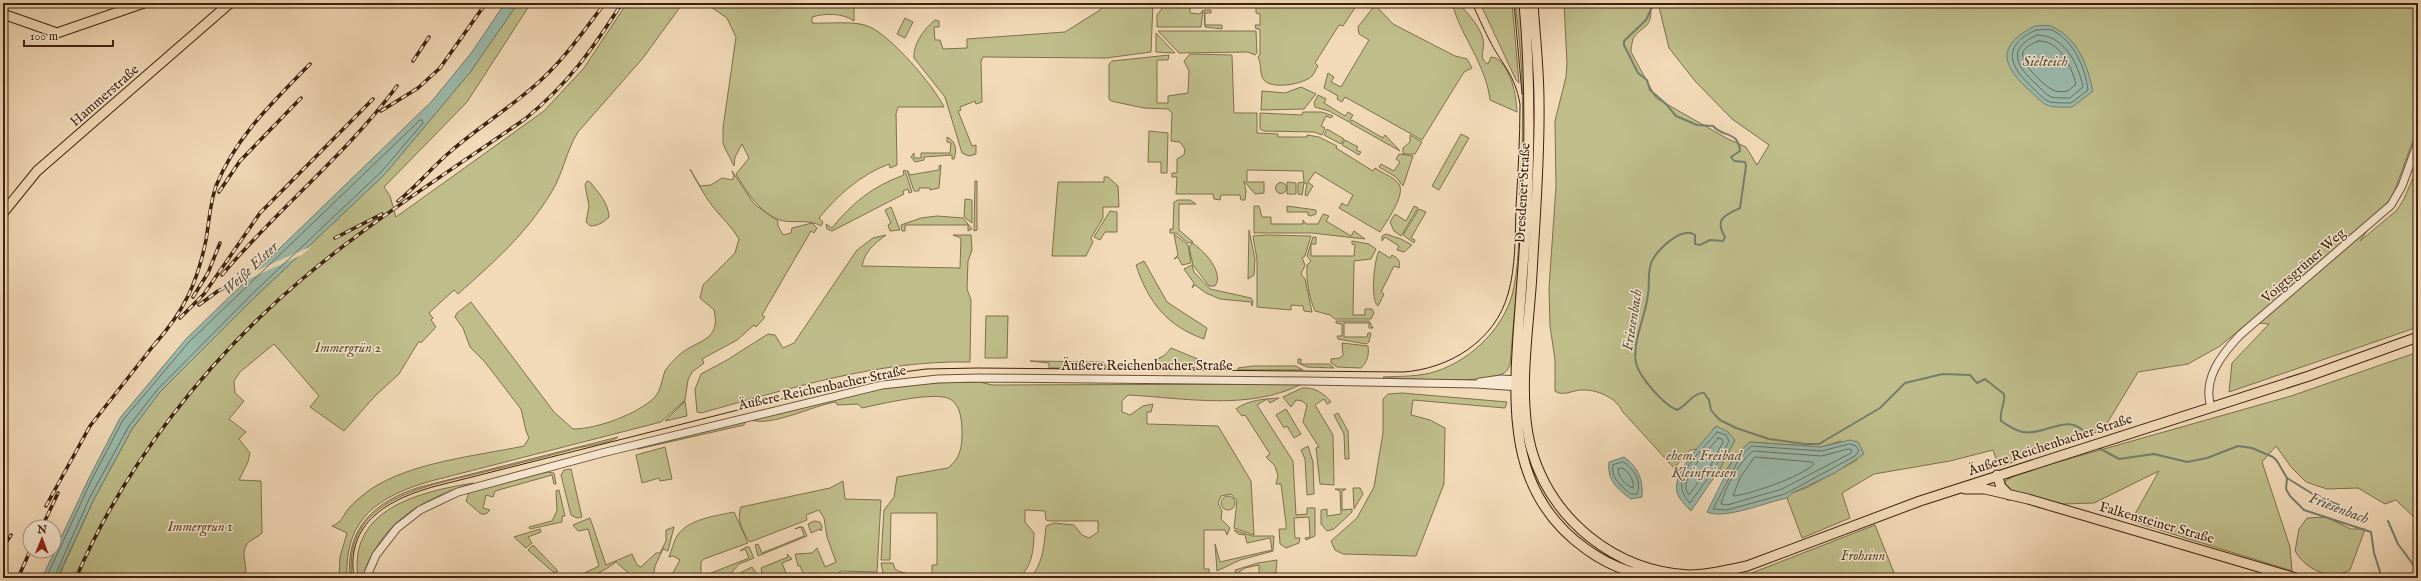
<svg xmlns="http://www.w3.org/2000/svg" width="2421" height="581" font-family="'IM FELL English',serif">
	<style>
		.green { fill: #bfbe8b; stroke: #7e704c }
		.water { fill: #9bbbad; stroke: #757e6d }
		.pier { fill: #f2dab8 }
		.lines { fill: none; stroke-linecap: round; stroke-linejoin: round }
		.shore { stroke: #6c6e5e; stroke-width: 1 }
		.stream { stroke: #757e6d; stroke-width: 2 }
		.minor-casing { stroke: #6a5038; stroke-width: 9 }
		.major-casing { stroke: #3d220e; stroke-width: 11 }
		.minor { stroke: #f7e7d1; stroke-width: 7 }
		.major { stroke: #f2dab8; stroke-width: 9 }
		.tram { stroke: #3d220e; stroke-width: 1 }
		.rail-casing { stroke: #3d220e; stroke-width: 3.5 }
		.rail { stroke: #f7e7d1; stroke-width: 2; stroke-dasharray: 6; stroke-linecap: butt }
		.labels { text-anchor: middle; stroke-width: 3; stroke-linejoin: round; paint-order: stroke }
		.street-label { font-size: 14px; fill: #3d220e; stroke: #f7e7d1 }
		.park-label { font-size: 14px; font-style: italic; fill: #5e492d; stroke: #f7e7d1 }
		.water-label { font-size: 15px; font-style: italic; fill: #59503e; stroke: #f7e7d1 }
	</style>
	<rect width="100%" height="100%" fill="#f2dab8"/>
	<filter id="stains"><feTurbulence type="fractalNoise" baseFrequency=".005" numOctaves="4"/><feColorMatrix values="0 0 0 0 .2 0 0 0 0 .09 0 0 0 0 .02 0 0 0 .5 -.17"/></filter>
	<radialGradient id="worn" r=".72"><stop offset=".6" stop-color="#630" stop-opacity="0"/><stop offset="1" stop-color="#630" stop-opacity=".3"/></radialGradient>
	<path class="green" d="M518 3H531L467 102 384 187 390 196 396 217 544 111 584 68 627 3H683L643 58 578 132C566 151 563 174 551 193 525 235 494 262 458 294L454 290 429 313 433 318 431 320 436 327 421 343 419 341 399 374 375 396 344 431 310 407 319 396 274 344 240 372 234 381 235 393 244 401 229 419 246 432 239 439 250 453 248 462 239 480 261 481 262 533C258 537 250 540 247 544 239 554 250 568 244 578H58L94 499 132 429 160 392 254 298 385 174 471 71Z
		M705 3H854V21C843 13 825 13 812 17V23C828 24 856 20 870 27 892 37 933 85 944 107H898L896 114 897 165 890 168 889 164C860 175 838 195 819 218L823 222 821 226C809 219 797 223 784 221 762 217 746 191 736 174L749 158 742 144 735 157 734 166 723 144V128L736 37 727 18Z
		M1106 3H1153L1151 52 1106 58 983 57 981 61 982 102 976 104 975 101 960 107 961 110 958 111 972 146 976 145V154L969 156 962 153 945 97 914 58C913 44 924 29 935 20L939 21V27H934L935 40H940L943 49 967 48V39L1065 32 1100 10Z
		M1166 3H1190V13L1200 14 1203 10 1201 27H1157V15Z
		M1256 3H1358L1343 26 1339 25 1315 63 1318 66C1316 69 1314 74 1312 76 1304 84 1272 90 1264 80 1259 74 1262 64 1258 57L1260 54V29H1256L1255 25H1260V14L1256 13Z
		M1452 3H1459C1468 15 1479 24 1483 39 1486 49 1477 58 1488 64L1491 57 1496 58C1512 69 1516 95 1517 112L1490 100C1486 64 1461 37 1452 3Z
		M1480 3H1512L1519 83 1516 80Z
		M1515 3H1520C1533 124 1520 244 1510 365 1508 370 1505 374 1499 375 1475 384 1412 378 1384 378L1383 377C1401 376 1420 377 1437 371 1473 359 1507 325 1514 287 1520 255 1519 220 1520 188 1524 125 1524 65 1515 3Z
		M1564 3H1650C1654 30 1642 24 1633 39 1632 43 1631 48 1631 52L1656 98 1728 139 1746 147 1757 165 1769 145 1732 119 1695 81 1669 48 1658 3H2418L2416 97 2418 127 2393 195 2360 241 2397 210 2404 199 2418 166V327L2229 392 2232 363 2269 324 2249 322 2220 346 2188 364 2138 372 2103 430 1999 467 1993 450 1950 461 1874 474 1842 493 1850 518 1802 538 1787 498 1792 493 1808 487 1857 460 1841 441 1821 447 1750 442 1735 456 1726 471 1719 470 1735 440 1716 426 1698 449 1690 450 1674 468 1622 411C1617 398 1596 389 1582 390 1572 390 1563 397 1555 391V360L1550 326 1549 288 1556 186 1555 121 1566 77 1567 64Z
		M1375 5 1393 24 1455 56 1467 59 1472 68 1464 72 1422 140 1345 97 1342 102 1337 99 1338 96 1324 88 1328 73 1334 77 1331 82 1341 87 1369 40 1359 34 1358 27Z
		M1204 10H1211V13H1205V25H1222V29L1205 27Z
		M905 18 913 22 905 38 897 34Z
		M1158 31H1256L1257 53 1255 55 1248 52 1179 53Z
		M1156 33 1175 53 1156 52Z
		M1190 54 1232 55 1234 113H1257V133L1278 134V137H1307V135L1319 137 1337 146 1336 148 1373 171 1375 168C1382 173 1394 177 1399 184 1406 195 1386 222 1380 232L1339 208 1342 203 1347 206 1353 195 1315 172 1308 182 1313 186 1307 196 1305 195 1307 183H1304L1302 195 1298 194V183L1304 182 1303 171 1247 170V182H1264V193L1255 194 1244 181 1246 191 1245 200H1241L1240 195H1221L1220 200 1214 199 1213 194H1176L1177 177H1172V173H1177V159L1184 155 1185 149 1180 142 1171 141 1172 113 1168 109 1144 108 1111 101 1109 99V64L1112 61 1169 55 1168 60H1157V103H1168V96L1188 93 1189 71 1184 61Z
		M1301 87 1316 94 1304 109 1261 110 1262 91 1285 93Z
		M1318 95 1326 99 1324 103 1345 116 1348 112 1353 115 1349 122 1329 111 1315 107 1314 103Z
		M1303 112H1322L1333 116 1331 118 1326 116 1321 126 1325 128 1322 135 1314 132 1264 131 1260 129V113L1302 115Z
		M1352 120 1383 138 1385 135 1400 151 1350 123Z
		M1327 129 1344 139 1341 144 1324 135Z
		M1149 131 1168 133 1167 173H1161V162H1148Z
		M1461 134 1469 138 1439 190 1432 186Z
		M1410 135 1422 142 1415 154H1403V148L1410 142Z
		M947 137C956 141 957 150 954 159H952V155L924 157V160L915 162 911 157 914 153V158H921V153H950L951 143 947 142Z
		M1345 140 1358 147 1356 150 1361 152 1359 155 1342 145Z
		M1399 154 1413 156 1403 186 1396 177 1379 167 1381 164 1394 171 1400 162 1396 159Z
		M941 165 939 188 930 190V188H919V191H914L907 170 910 175 939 170V166Z
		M690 169 700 186 711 185 722 178 732 180 734 176 732 171 754 204 778 221V226L783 235 791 233 792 228 812 223 817 228 814 233 811 231 762 315 765 317 756 327 754 325 737 340 702 359 704 363 692 372 688 380 685 400 661 422 431 481C379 496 344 518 347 578H339L340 557 347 533 332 526C342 522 343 516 348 509 354 502 364 494 371 489 412 462 476 456 524 446L529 438 526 431 521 409 484 361 470 347 463 328 455 317 457 313 471 302 554 412 573 429C597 429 638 414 655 397 661 390 662 379 665 371 668 366 673 361 677 357 695 339 722 343 714 310L700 298 703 285 735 253 739 239C732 227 722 218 713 207 704 195 697 182 690 169Z
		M905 170 912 192 909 193 908 189 903 191 904 194 832 231 827 229 826 224 832 228C852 203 873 186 904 175L903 171Z
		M1104 177H1108L1118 186 1119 207H1103V218L1091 238 1093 242 1086 256H1052L1058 182H1104Z
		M587 181 590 182C598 192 609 204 609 217 603 223 597 226 590 226L586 222 589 206 585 185Z
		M975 181H977V230L974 231Z
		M1287 182 1296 183V194H1287Z
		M1275.5 188a5.5 5.5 0 1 1 11 0a5.5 5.5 0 1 1-11 0Z
		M965 199 972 200V223L964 217Z
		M1178 200H1190L1196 204H1179V230L1193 242 1188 243 1176 233H1170V229H1173L1174 202Z
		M1254 206H1259L1262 217H1271V224H1303V220L1306 224H1318L1323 214 1329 216 1326 221 1351 236 1354 231 1365 239 1312 233H1254Z
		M1287 206 1316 210V214L1311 216 1308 215V212H1287Z
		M1414 206 1418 208 1401 236 1394 231 1390 222 1395 214 1406 221Z
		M891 207 900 230 890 231 888 225 891 223 885 210Z
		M1419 209 1426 212 1411 238 1415 240 1414 243 1403 235Z
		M1110 211 1117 212V232H1105L1100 240 1094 237Z
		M937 216 963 218 972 229 968 231V225H905V231H902L901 225 921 218Z
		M1249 230 1255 259 1254 275 1248 279Z
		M1174 234 1188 245 1191 263 1182 265 1178 257 1174 259 1178 255Z
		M1386 234 1401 239 1412 245 1404 252 1397 250 1399 246 1385 237 1382 241V236Z
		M886 235C874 244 865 251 862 266L960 268 961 238 953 235H971L972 250 968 261 967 289 971 300 970 362C878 360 789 389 701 413L697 412 695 389 701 374 727 360 768 334 775 335 783 348 794 343 857 250 873 238Z
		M1267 235 1311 236 1305 256 1302 258 1305 265 1301 274 1305 279 1312 312 1304 311 1303 306 1291 305V310L1257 307V259L1253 236Z
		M1313 237H1316V244H1311V256H1354L1355 245 1352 244V241L1369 244 1376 249 1371 259 1354 261 1353 315H1365V309H1372L1374 313 1371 319H1335L1330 315 1315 311C1309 297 1306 280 1307 265L1311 261 1307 256Z
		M1192 243C1203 249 1225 273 1215 286H1209L1193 265 1189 247Z
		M1379 251 1390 258 1392 255C1398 258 1401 261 1399 268L1394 266 1381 292 1384 294 1378 306C1370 301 1374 260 1379 251Z
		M1144 261 1167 302 1207 328 1204 339C1167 326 1148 302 1136 265Z
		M1192 265 1194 272 1210 289 1251 298 1253 301 1252 306 1251 302 1220 299 1206 293 1195 285 1192 288 1194 283 1184 269Z
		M986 316H1008L1007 358H985Z
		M1336 321H1369L1373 328H1369V323H1344V337H1367L1368 333H1371L1369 342 1366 344 1338 339 1337 336H1342V324L1336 323Z
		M1342 343 1368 346C1369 355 1368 361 1361 368L1337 367 1331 363V359L1340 358 1343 355Z
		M1171 348 1200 360 1202 363 1158 364 1156 360 1165 355Z
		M2418 352V521L2396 500 2385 504 2358 488 2327 489 2306 482 2291 467 2276 446 2262 462 2290 547 2292 571 2131 521 2159 471 2094 503 2063 504 2010 490 2006 487 2005 481 2019 473 2291 396Z
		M1298 359H1301V364H1329L1334 368 1307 367 1298 363Z
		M1030 361 1103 362 1105 366 1232 368V369L1049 368V363Z
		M1253 366H1296L1303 370H1238V368Z
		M980 382 992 385 1302 384C1248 411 1186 398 1128 395L1122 401V412L1130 415 1143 406 1153 404 1151 412H1147V424L1218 426 1251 481 1254 535 1234 528 1237 501 1231 494 1221 496 1218 503 1222 511 1221 519 1230 528 1227 535 1225 530H1204V569H1209V574L1203 578H1034L1033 575C1044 559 1044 544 1046 526L1054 523 1074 525 1082 535 1089 538 1098 532V521H1050L1046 520 1045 511 1025 510V522L1034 533C1034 548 1032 570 1017 578H934L932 575V565H937V513H891L890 560H881L884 510 894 497 897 477 948 468C960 459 962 447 962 433 962 422 961 405 950 399 934 391 881 404 862 408L858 404 837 405 836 402C814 405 772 427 751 420L894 386 920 383Z
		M1302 388C1314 387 1324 393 1331 402L1327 404 1324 399 1315 405 1333 435 1334 485 1320 484 1316 448 1319 447 1303 422 1307 405 1302 401 1296 400 1291 407 1283 397Z
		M1402 393 1507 402 1505 408 1413 400 1411 415 1430 420 1445 428 1444 484 1416 556 1343 554 1335 550 1331 541 1357 518 1374 487 1383 433V399L1388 394Z
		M1279 398 1270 403 1267 399 1257 405 1293 461 1296 515 1307 514V508H1315V536L1306 540 1305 538 1310 537 1309 517 1294 518 1295 538H1300L1299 543 1286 548 1280 544 1279 529H1286V523L1281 484H1276L1278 476 1275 466 1266 457 1270 454 1245 415 1242 416 1236 409C1248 400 1264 399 1279 398Z
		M685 401 687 416 665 421Z
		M1286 409 1301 434 1294 438 1287 426 1284 428 1276 415Z
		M1338 413 1348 431 1349 459H1345L1344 434 1334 415Z
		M746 421 744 425 638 449Z
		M618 437C613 442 587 446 578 448 545 457 513 465 480 473 423 487 342 500 352 578H350C345 528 375 501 420 487Z
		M1308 446 1313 462 1314 494 1307 495 1305 459 1301 450Z
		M665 447 672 479 660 481 659 478 642 483 636 455Z
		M571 469 582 517 577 518 571 515 561 475 564 470Z
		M547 472 554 473 556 484H554L552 475 495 491 493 497 486 495 483 508 490 510 486 514H481L466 501 469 493 476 490Z
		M843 481 845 499 881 500 877 572 840 571 839 578H805L800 566H798L795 554 812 553 817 548 825 567 836 562 827 537 824 518 819 510 806 515 807 520 750 542C743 533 736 519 741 507L830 488Z
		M473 483C420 500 381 522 362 578H358C348 508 420 492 473 483Z
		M1353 488H1360L1363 494 1354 509Z
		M1335 489H1346L1342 491V510L1352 509V512L1334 529 1327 531 1321 524V510L1327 509V516L1341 514 1340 491Z
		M559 490 565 516H562V522L530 529 529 527 552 521 557 511 556 491Z
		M1221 503a7 7 0 1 1 14 0a7 7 0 1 1-14 0Z
		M734 512 748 543 704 559 701 562V574L706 578H670L680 560 673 556 669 557C672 550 673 543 677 536 688 519 715 516 734 512Z
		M2326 517 2351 529H2365L2350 570C2330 581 2306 570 2295 551L2299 529 2307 518Z
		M590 518 606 565 632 554 637 565 641 567 656 553H660L666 541V530L674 527 668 551 663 549 655 566 653 578H634L616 562C603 572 591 578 574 578L599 566 588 529 578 531 573 525Z
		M814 521 820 522 822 527 821 531 820 529 811 533 808 524Z
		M1875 525 1896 578H1734L1749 574Z
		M799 527H803L807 536 758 556 755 545 758 544 762 553 804 536 801 527 795 529Z
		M540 529 541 532 528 537 532 543 526 548 514 537Z
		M1234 530 1252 536H1274L1273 551 1240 560 1217 571 1215 544 1220 562 1272 550 1270 538 1247 543 1245 535 1238 534Z
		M533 545 558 571 557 572H553L528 550Z
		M746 547H749L754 558 739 564 727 578H709L706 575 749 558 745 549 740 551Z
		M787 554 792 559 782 563 788 578H763L761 568 788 557Z
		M1277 560 1276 573H1273L1272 578H1259V565L1245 568 1236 574 1235 570 1258 563Z
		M881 563H893L895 569 898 571 923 578H889L883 573Z
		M752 567 756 573 746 578H736L740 573Z"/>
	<path class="water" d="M505 3H518L471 71 385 174 254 298 160 392 132 429 94 499 57 578H42L89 478 120 418 186 339 432 101 472 52Z
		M2035 26C2040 26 2049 24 2053 27 2079 40 2087 65 2093 91L2072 107C2065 107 2054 108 2047 105 2041 103 2034 94 2028 89 1999 63 1999 44 2035 26Z
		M1716 426 1728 432 1735 440 1719 470 1691 511C1687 507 1682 502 1679 497 1666 476 1705 441 1716 426Z
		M1850 440 1858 442 1864 454 1833 474 1792 493 1787 498C1767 502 1724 520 1707 512L1735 456 1750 442 1821 447Z
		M1624 457C1639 468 1643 480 1642 497L1631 499C1617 489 1607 480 1609 462Z"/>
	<path class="pier" d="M312 246 302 255 242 282 251 273Z"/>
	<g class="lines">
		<path class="shore" d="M2036 30C2040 30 2048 29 2052 30 2074 41 2085 67 2088 90L2071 103C2065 103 2056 103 2050 102 2044 100 2037 92 2033 88 2008 66 2002 45 2036 30Z
			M2037 35C2064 35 2078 63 2083 87L2070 98C2064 98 2057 98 2051 97 2046 95 2041 88 2037 85 2016 66 2006 49 2037 35Z
			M2038 41C2060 40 2071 66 2076 84L2068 91C2064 92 2056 92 2053 90 2044 86 2019 62 2023 52 2026 46 2032 44 2038 41Z
			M1717 432 1726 435 1729 441 1715 468 1690 503C1665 478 1703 451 1717 432Z
			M1718 438 1722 439 1723 442 1711 465 1689 495C1675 480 1710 450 1718 438Z
			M1850 444 1856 446 1859 451 1855 456 1785 494 1727 510 1713 509 1739 459 1751 446 1821 451Z
			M1849 449 1852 450 1851 453 1782 489 1727 505 1721 504C1725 488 1739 462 1753 451L1821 456Z
			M1755 457 1812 462 1814 464C1803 476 1749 495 1733 496L1740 478Z
			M1623 462C1634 468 1642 482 1637 494H1631C1622 487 1610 478 1613 465Z
			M1622 468C1628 470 1635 481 1633 488 1625 485 1618 477 1618 469Z
			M46 578 92 479 123 420 189 342 420 120H422L423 123 382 171 251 295 157 390 129 426 90 497 54 578"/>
		<path class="stream" d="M1654 3 1646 20 1624 41V45L1638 73 1647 80 1650 90 1666 104 1676 116 1697 125 1713 126C1723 138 1738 130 1740 151L1731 157 1734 161 1745 162 1746 166 1740 208C1725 215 1714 219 1725 237L1723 241 1710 240 1700 245 1695 244V235C1682 226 1658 249 1652 261 1647 271 1650 283 1648 294 1646 316 1632 341 1636 363 1639 377 1664 405 1677 410 1686 406 1694 392 1704 393L1709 400 1711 410 1715 415 1720 420 1736 428 1769 439 1805 444H1819L1880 408 1905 383 1943 374 1970 375 1977 383 1985 379 2004 394C2006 404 1999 410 2001 421 2007 425 2015 431 2023 432 2048 436 2069 409 2089 437
			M2099 448 2119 459 2154 454 2187 462 2207 458 2238 446 2252 448 2273 457 2277 461 2287 478 2286 489 2290 496 2304 510 2371 532 2374 553 2382 578
			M2287 478 2316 496 2339 505
			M2388 521 2398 544 2418 571"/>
		<g class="minor-casing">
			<path id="minor" d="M1480 382 1501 379 1519 380
				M2211 407C2202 379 2222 354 2240 335L2391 205 2402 186 2418 142
				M366 578 376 555 397 528 420 510 458 492 602 453 882 385 938 379 978 378 1307 381 1476 384 1521 387"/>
		</g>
		<g class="major-casing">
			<path id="major" d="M1524 3C1530 70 1530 136 1527 204 1525 243 1522 282 1519 321 1513 406 1507 493 1586 549 1612 568 1645 580 1677 577
				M1533 3C1535 35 1539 68 1539 101 1540 158 1535 217 1532 274 1529 328 1517 395 1531 448 1551 520 1615 571 1689 575 1709 575 1728 570 1747 566L1920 501 2309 376 2418 337
				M3 14 57 33 144 3
				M3 213 37 171 230 3
				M1997 475 2001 487 2009 495
				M1965 489H1985L2028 499 2296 578"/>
		</g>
		<use href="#minor" class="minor"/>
		<use href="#major" class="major"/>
		<path class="tram" d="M1514 3 1522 94
			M354 578C345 522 389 499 436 486L873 376 926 369 978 368 1403 372C1449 369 1495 341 1508 294 1516 266 1515 236 1516 207 1518 173 1520 138 1520 104 1514 73 1504 68 1491 43 1484 30 1478 16 1472 3"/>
		<g class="rail-casing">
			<path id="rail" d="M413 61 429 37
				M381 111 418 88 440 68 486 3
				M219 192 240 161 301 98
				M398 201C417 186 432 167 451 151 480 126 513 106 541 80 566 57 585 29 605 3
				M335 238 382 214
				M222 275C277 209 346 155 397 86
				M193 297 208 273 220 243
				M199 305 218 291 237 282
				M180 318 204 294 260 213 373 99
				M154 345C184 311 197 284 206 240 209 222 210 203 216 186 236 136 274 101 310 64
				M46 506 90 426 157 341
				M42 527 58 493
				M3 547 11 535
				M18 578 30 551
				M76 578C125 464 207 360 301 280 371 221 450 171 525 119 568 84 592 50 622 3"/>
		</g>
		<use href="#rail" class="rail"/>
	</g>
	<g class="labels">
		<g class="street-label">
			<text transform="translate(104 95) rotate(-41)" y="5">Hammerstraße</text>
			<text transform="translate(1522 193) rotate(-87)" y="5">Dresdener Straße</text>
			<text transform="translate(2303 265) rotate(-41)" y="5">Voigtsgrüner Weg</text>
			<text x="1147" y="370">Äußere Reichenbacher Straße</text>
			<text transform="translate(822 387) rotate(-12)" y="5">Äußere Reichenbacher Straße</text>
			<text transform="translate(2050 444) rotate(-18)" y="5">Äußere Reichenbacher Straße</text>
			<text transform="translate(2157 522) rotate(16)" y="5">Falkensteiner Straße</text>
		</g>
		<g class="park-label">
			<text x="348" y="352">Immergrün 2</text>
			<text x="200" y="531">Immergrün 1</text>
			<text x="1863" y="560">Frohsinn</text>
		</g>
		<g class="water-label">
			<text x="2045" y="66">Sielteich</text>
			<text transform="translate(250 268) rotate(-43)" y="5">Weiße Elster</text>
			<text transform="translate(1632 320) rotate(-81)" y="5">Friesenbach</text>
			<text x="1704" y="460">ehem. Freibad<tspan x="1704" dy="17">Kleinfriesen</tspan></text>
			<text transform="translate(2339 508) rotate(21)" y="5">Friesenbach</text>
		</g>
	</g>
	<rect width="2421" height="581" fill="none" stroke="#f2dab8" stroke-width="16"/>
	<rect x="4" y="4" width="2413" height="573" fill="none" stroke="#3d220e" stroke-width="2"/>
	<rect x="8" y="8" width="2405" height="565" fill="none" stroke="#3d220e"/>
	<g transform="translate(42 539) rotate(1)"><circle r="19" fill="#f7e7d1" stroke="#ad9883"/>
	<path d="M0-3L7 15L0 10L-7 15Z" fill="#8f2418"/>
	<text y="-6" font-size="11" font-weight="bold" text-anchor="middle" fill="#3d220e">N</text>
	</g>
	<path d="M24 40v6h89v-6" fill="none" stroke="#3d220e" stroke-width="2"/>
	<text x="30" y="40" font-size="12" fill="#3d220e" stroke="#f7e7d1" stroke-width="3" paint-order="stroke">100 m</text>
	<rect width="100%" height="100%" filter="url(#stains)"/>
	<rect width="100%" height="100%" fill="url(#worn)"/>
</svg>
